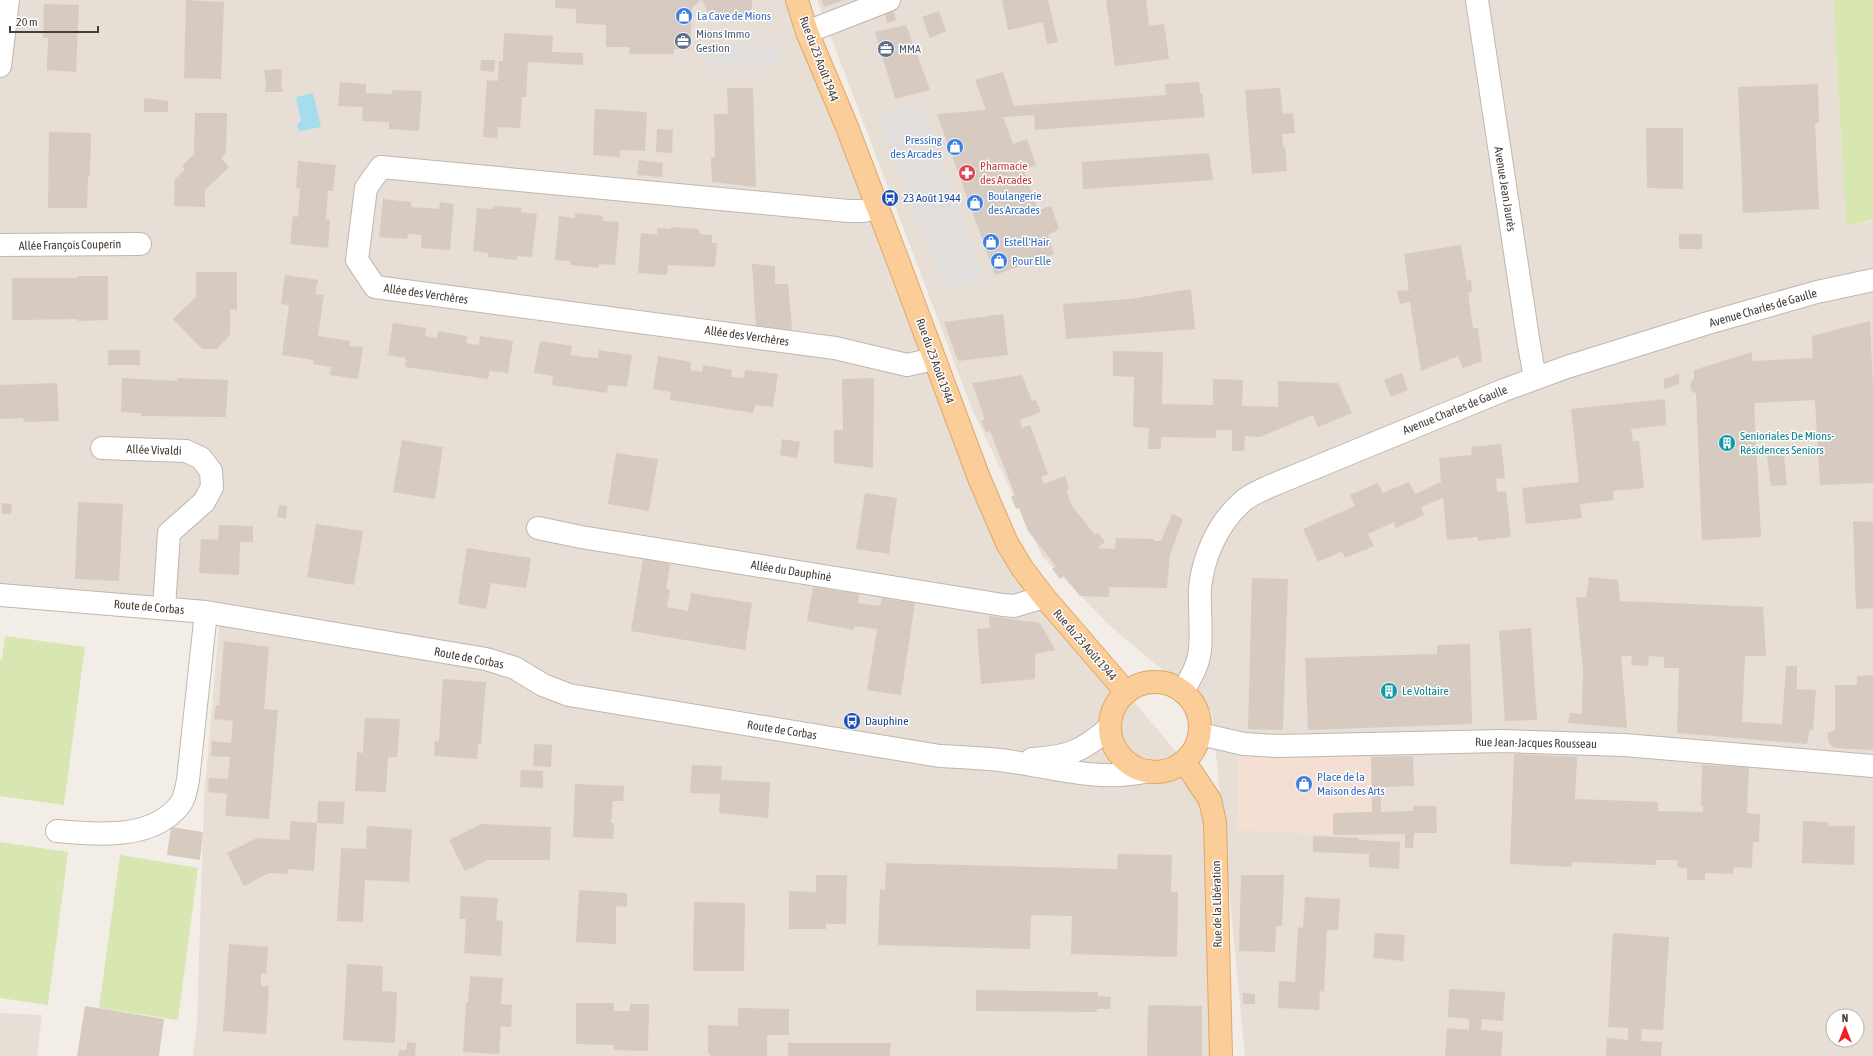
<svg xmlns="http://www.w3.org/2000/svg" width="1873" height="1056" font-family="'Asap Condensed',sans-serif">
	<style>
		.residential { fill: #e7ded5; fill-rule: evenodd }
		.commercial { fill: #f4e0d3 }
		.green { fill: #d8e6b1 }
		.parking { fill: #e1dedc }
		.water { fill: #a5ddee }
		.building { fill: #d7cac0 }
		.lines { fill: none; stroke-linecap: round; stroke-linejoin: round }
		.minor-casing { stroke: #c1b6ad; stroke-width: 24 }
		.major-casing { stroke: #e0a768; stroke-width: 24 }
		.minor { stroke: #fff; stroke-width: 22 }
		.major { stroke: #fbcd98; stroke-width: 22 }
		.labels { text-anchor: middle; stroke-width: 3; stroke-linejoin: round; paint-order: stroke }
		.shop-label { font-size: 12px; fill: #366cbe; stroke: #fff; text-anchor: start }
		.service-label { font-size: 12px; fill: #4e5e75; stroke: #fff; text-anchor: start }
		.street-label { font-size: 12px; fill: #463d36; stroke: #fff }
		.health-label { font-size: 12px; fill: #be3a42; stroke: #fff; text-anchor: start }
		.transit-label { font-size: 12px; fill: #164399; stroke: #fff; text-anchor: start }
		.culture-label { font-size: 12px; fill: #0d838f; stroke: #fff; text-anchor: start }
	</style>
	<rect width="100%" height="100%" fill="#f3ede7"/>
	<path class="residential" d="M0 0H796L1007 543 1126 692 1184 761 1210 800 1211 1056H193L197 1023 204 799 220 615 0 600Z
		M817 0H1833L1846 226 1873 221V1056H1245L1212 712 1109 625 1042 556 972 409ZM1833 1016H1857V1040H1833Z
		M0 1013 42 1015 37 1056H0Z"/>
	<path class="commercial" d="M1238 756 1371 757 1372 812 1333 813V835L1237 830Z"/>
	<path class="green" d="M1833 0H1873V220L1846 226Z
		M5 636 85 647 64 805 0 796V660H2Z
		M0 842 68 852 48 1005 0 998Z
		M120 855 198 868 178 1020 99 1008Z"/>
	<path class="parking" d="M709 45H781L778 66 706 67Z
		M908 103 925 113 984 279 945 291 880 123 899 105Z"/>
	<path class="water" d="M313 93 321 127 300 131 297 127 298 123 301 121 296 97Z"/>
	<path class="building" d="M186 0 224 2 221 79 184 78Z
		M555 0H700L692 8 690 49H674V54H629L630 47H606V25L576 23V9L555 8Z
		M702 0H752L751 18 709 15Z
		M821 0H843L824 7Z
		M1002 0H1048L1058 42 1047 44 1043 22 1008 30Z
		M1106 0H1146L1149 26 1164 24 1169 59 1115 66Z
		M44 4 79 5 76 72 47 70 48 38H43Z
		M894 11 896 20 887 23 885 13Z
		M939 11 946 31 930 38 922 17Z
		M906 25 930 90 895 99 875 32Z
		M504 33 553 36 552 52 583 53V65L528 62 526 97H522L520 128 498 127 497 138 483 137 487 80 498 81 499 61H503Z
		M481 60H495L494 72 480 70Z
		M282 69 281 84 283 92H265L266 84 264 70Z
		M1003 72 1014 106 1166 95 1165 84 1199 82 1200 93H1202L1205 117 1035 130 1034 115 1003 117 1013 144 1027 139 1036 165 1024 170 1038 210 1051 206 1059 229 1048 235 1054 254 995 275 937 114 986 110 975 80Z
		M340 82 366 84V93L392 94V90L422 91 419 131 389 129V122L362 121 363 107 338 106Z
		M1818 84 1819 123H1815L1819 209 1743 213 1738 87Z
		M727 88H753L756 187 712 182 711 158 715 157 714 114H728Z
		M1280 88 1283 114 1293 113 1295 133 1282 134 1283 147H1285L1287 171 1252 174 1245 90Z
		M144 98 168 101V112H144Z
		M595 109 647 112 645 151 620 150V157L593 155Z
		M195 113H227L226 153 221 158 229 167 205 190V207L174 206 175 179 185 169 182 166 194 154Z
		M1646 128H1683V189L1647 188Z
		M657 129 673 130 672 153 656 152Z
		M49 132 91 133 90 177 88 176 87 208H48Z
		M1209 153 1213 180 1083 189 1082 162Z
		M639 160 663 163 662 177 637 175Z
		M298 161 336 165 333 191H328L326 219 330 220 328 248 290 244 293 216 298 217 300 189 296 188Z
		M383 199 411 202V207L439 209 440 202 454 204 450 250 421 248 422 235 408 234 407 239 379 237Z
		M493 206 521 208V212L537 214 532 257 517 256V260L488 257V253L473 251 477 208 493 209Z
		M575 213 603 216V221L619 222 615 265 599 264V268L570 265V261L555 260 559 216 575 218Z
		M671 227 699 229V234L712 235V243H717L715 267 668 265 667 275 638 273 641 233 657 235V228L671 229Z
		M1679 234H1702V249H1679Z
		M1461 245 1467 281 1471 280 1472 292 1468 293 1473 328H1478L1482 361 1463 368 1458 356 1421 371 1410 302 1400 304 1397 291 1409 290 1404 254Z
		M752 264 775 266V284H788L792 328 790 330 756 326Z
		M196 272H237V310L230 309V335L217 349H202L173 319 196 297Z
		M285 275 318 280 315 294 324 295 318 336 350 341 349 346 363 347 358 379 330 375 331 367 313 364V360L282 355 289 305 281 304Z
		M78 276H108V320L78 321V319L12 320V278H78Z
		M1191 289 1195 329 1066 339 1063 304 1130 299Z
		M1003 314 1008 355 958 361 944 322Z
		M1870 321 1873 386V483L1820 485 1815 400 1754 403 1761 537 1702 540 1696 393 1692 392 1690 387 1691 382 1694 379V370L1752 352V361L1813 358 1812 336Z
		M393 323 426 328 425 336 437 338 438 331 467 336 466 343 479 345 480 336 513 341 508 373 490 371 488 379 405 367 406 358 388 355Z
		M540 341 572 346 571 355 584 357 598 358 599 350 632 355 627 387 608 385 607 393 552 385 553 376 534 373Z
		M108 350H140V365H108Z
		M1113 351 1163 352 1162 404 1213 405V379L1243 380 1242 406 1278 407V381L1338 383 1352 413 1318 427 1313 415 1260 437 1245 436 1244 451H1232V430H1216V438L1161 437V449H1148L1149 428 1133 427 1134 377 1113 376Z
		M658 356 691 362 690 370 702 372 703 365 732 370 731 377 744 378 745 370 778 374 773 407 755 405 753 413 670 400 671 392 653 389Z
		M1402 373 1408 390 1391 397 1384 380Z
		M1679 374V384L1664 389V379Z
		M1022 375 1032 401 1036 400 1041 412 1020 420 1022 428 1030 425 1048 474 1041 477 1044 484 1065 476 1069 489 1066 490 1072 506 1095 535 1098 533 1105 542 1097 548 1115 549 1116 538 1154 539V541H1161L1172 514 1183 519 1170 555 1167 588 1109 587V597L1080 596 1064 576 1060 579 1052 569 1056 566 1028 531 1019 508 1016 509 1011 497 1015 495 990 431 986 432 981 421 985 419 972 383Z
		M122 378 177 381 178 378 228 380 226 417 141 416V413L121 412Z
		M874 378 873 468 834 463V430H843L842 379Z
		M57 383 59 421 24 422 23 418 0 419V385Z
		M1665 399 1666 425 1631 429 1633 441H1639L1644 488 1613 491 1614 500 1580 504 1582 518 1526 524 1522 488 1579 482 1571 409Z
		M782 439 800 442 797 458 780 455Z
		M402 440 443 447 435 499 393 492Z
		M1501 444 1505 478 1496 479 1497 492 1506 491 1511 537 1478 541V537L1447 540 1443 498 1421 507 1424 515 1396 528 1394 522 1368 534 1374 546 1345 558 1342 551 1318 562 1303 529 1355 506 1350 495 1378 483 1383 493 1409 482 1415 494 1441 482 1439 458 1472 455 1471 447Z
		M616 453 658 459 649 511 608 504Z
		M1767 455 1784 456 1787 485 1771 486Z
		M865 493 897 498 889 554 856 549Z
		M78 502 123 504 119 581 75 579Z
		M2 503 12 504 11 514H2Z
		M279 505 287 506 286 519 277 517Z
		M1853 521 1873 522V608L1856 609Z
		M316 524 363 531 354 585 307 577Z
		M219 525 253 526V542H240L239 575 199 573 201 539 218 540Z
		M467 548 531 558 526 588 491 583 486 609 458 604Z
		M643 559 670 564 666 589 670 590 667 607 688 611 691 593 752 603 745 650 631 631Z
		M1589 577 1618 580 1620 601 1763 607 1766 656H1745L1742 722 1782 724 1786 666H1797V689L1816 690 1813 730H1810L1807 744 1677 733 1679 668H1664V657L1649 656 1648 666 1631 665 1632 656H1621L1627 728 1568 723 1570 713 1582 714 1583 670 1576 597 1586 598Z
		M1252 578 1288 579 1283 730 1248 729Z
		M813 587 859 594 858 603 880 606 882 598 915 603 901 695 867 690 877 629 854 626V630L807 621Z
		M989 616 1040 623 1055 650 1035 654V679L981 684 977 629 990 628Z
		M1531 628 1537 720 1505 721 1499 631Z
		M224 641 269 647 264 709 278 710 269 819 225 816 227 794 208 792 209 778 228 779 230 757 211 756 212 741 231 743 233 721 214 719 216 705H219Z
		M1470 644 1472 724 1308 730 1305 658 1437 654V645Z
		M1873 675V750L1833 748 1828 741V733L1835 730V685H1857V676Z
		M443 679 486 682 481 744H478L477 759 434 756 435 741H439Z
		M365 718 400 719 397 757H388L386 792 355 791 357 752 363 753Z
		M534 744 552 745 551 767 533 766Z
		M1514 754 1577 757 1575 799 1658 802V811L1703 812V806H1701L1702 765 1749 767 1747 813 1760 814 1759 842H1753L1752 868 1734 867 1733 874 1705 873V880H1687V868L1677 867 1678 860H1656V865L1572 862V867L1510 864Z
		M1413 756 1414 786 1381 787V812L1413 811V806H1436L1437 833H1414L1413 848H1405V834L1333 835V813L1372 812 1371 757Z
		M692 765 722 766 721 780 770 782 768 818 719 813 720 794 690 793Z
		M521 770 543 771V788L520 787Z
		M575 784 624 786 623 801H613L611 823H614L613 839 573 837Z
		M318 801 345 802 343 824 317 823 314 871 288 869V874L269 873 244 886 227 853 257 838 289 840 291 821 317 823Z
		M1803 821 1828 822 1829 826H1855L1854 865 1802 863Z
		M481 824 551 827 550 860H488L465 871 449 840Z
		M367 826 412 829 409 882 365 880 363 922 337 921 341 848 366 849Z
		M171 827 203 832 200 860 167 855Z
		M1313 836 1359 838V840L1400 842 1399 869 1369 867V854L1313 852Z
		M1118 854 1172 855 1171 892H1178L1177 957 1071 954 1072 916 1031 915 1030 949 878 945 880 889 885 890 886 863 1117 869Z
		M816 875H847L846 924H826V929H789V891L816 892Z
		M1241 875H1284L1282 926H1276L1275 952 1239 951Z
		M579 890 627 893V907L616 906V944L576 942Z
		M461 896 498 898 496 920 503 921 501 956 464 953 466 919H459Z
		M1305 897 1340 899 1338 930H1327L1324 992 1320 991 1319 1010 1278 1008 1279 981 1295 982 1298 927 1303 928Z
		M694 902 745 903 744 971H693Z
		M1375 933 1405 935 1403 961 1373 958Z
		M1613 933 1669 937 1663 1030 1642 1029 1641 1041 1662 1042 1661 1056H1606L1607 1038 1628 1040V1028L1608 1027Z
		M229 944 268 947 266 974 261 973V986H269L266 1034 223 1031Z
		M347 964 383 966 382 991 397 992 395 1043 343 1040Z
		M470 976 503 978 501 1004 512 1005 511 1027 501 1026 499 1054 463 1052 466 1002H468Z
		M1449 989 1505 992 1503 1021 1482 1019 1481 1030 1503 1032 1501 1056H1445L1447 1028 1469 1030V1019L1448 1017Z
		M976 990 1098 992V996L1111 997 1110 1009H1097V1012L976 1011Z
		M1243 993 1255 994V1004H1243Z
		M576 1003H614V1011H630V1004H649L648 1051 614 1050V1045L576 1044Z
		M1148 1005 1202 1006V1056H1147Z
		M85 1006 164 1019 159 1056H77Z
		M738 1008 789 1009V1035H767V1056H711L708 1053V1025L738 1026Z
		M407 1042 416 1043 415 1056H398L399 1050H407Z
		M788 1043H891L890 1056H788Z"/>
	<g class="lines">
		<g class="minor-casing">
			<path id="minor" d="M1477 0 1529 345 1535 378
				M807 32 889 0
				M0 66 8 0
				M878 208 863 211H848L381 167 366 188 357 260 375 287 835 348 907 365 934 359
				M0 245 140 244
				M102 448 186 451 201 458 211 471 212 487 204 502 169 533 164 608
				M538 528 581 537 1003 605 1014 606 1044 597
				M0 595 206 612 486 659 515 668 543 685 569 695 940 756C960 757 980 758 1000 760 1050 766 1098 783 1148 771
				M1183 692C1190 678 1199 665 1200 649 1202 629 1199 608 1200 588 1203 557 1218 523 1242 502 1249 495 1260 491 1268 487L1504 390 1567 367 1708 323 1817 292 1873 280
				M1200 734 1244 744 1277 746 1502 741 1624 745 1873 766
				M1032 759C1068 757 1083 751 1110 727
				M57 831C97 834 149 841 179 806 185 799 186 789 188 780L206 612"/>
		</g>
		<g class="major-casing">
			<path id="major" d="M797 0 807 32 847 127 898 261 979 478 1007 543 1022 568 1044 597 1126 692
				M1110 727a45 45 0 1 1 90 0a45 45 0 1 1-90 0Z
				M1184 761 1210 800 1215 822 1221 1056"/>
		</g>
		<use href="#minor" class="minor"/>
		<use href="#major" class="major"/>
	</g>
	<defs>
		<g id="shop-disc" transform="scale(0.9)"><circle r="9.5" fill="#3f7fe0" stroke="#fff"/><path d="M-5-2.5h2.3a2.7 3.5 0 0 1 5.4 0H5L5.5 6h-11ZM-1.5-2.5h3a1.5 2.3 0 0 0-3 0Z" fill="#fff"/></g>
		<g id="office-disc" transform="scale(0.9)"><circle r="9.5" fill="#5c6f8a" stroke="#fff"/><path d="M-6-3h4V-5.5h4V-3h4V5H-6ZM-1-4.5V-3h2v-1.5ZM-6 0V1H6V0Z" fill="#fff"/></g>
		<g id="pharmacy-disc" transform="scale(0.9)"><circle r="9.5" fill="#e0444e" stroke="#fff"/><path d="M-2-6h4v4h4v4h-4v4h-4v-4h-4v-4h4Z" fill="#fff"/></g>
		<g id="bus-disc" transform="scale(0.9)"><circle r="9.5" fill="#1a4fb4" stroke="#fff"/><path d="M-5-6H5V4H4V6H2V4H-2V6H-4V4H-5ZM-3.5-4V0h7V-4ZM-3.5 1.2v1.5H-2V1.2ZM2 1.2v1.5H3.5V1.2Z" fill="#fff"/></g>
		<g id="building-disc" transform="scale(0.9)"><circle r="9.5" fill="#0f9aa8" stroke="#fff"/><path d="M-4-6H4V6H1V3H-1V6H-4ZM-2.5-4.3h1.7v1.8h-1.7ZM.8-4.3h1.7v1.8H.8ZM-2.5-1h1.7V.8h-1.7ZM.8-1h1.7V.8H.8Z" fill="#fff"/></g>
	</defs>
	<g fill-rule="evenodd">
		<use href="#shop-disc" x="684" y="16"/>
		<use href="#office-disc" x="683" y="41"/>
		<use href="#office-disc" x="886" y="49"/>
		<use href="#shop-disc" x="955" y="147"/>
		<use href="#pharmacy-disc" x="967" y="173"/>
		<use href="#bus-disc" x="890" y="198"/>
		<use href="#shop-disc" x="975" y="203"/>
		<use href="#shop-disc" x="991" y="242"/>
		<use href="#shop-disc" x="999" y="261"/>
		<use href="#building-disc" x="1727" y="443"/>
		<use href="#building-disc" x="1389" y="691"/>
		<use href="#bus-disc" x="852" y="721"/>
		<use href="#shop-disc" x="1304" y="784"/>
	</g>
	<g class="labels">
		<g class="shop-label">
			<text x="697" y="20">La Cave de Mions</text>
			<text x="942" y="144" text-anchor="end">Pressing<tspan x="942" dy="14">des Arcades</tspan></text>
			<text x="988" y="200">Boulangerie<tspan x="988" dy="14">des Arcades</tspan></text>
			<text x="1004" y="246">Estell'Hair</text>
			<text x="1012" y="265">Pour Elle</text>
			<text x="1317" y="781">Place de la<tspan x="1317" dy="14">Maison des Arts</tspan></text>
		</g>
		<g class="service-label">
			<text x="696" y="38">Mions Immo<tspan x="696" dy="14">Gestion</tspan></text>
			<text x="899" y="53">MMA</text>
		</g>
		<g class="street-label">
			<text transform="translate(819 59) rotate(69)" y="4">Rue du 23 Août 1944</text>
			<text transform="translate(1505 189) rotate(81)" y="4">Avenue Jean Jaurès</text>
			<text transform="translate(70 245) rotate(-1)" y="4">Allée François Couperin</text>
			<text transform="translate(426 294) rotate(8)" y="4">Allée des Verchères</text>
			<text transform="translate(1763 308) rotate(-16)" y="4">Avenue Charles de Gaulle</text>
			<text transform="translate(747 336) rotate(8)" y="4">Allée des Verchères</text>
			<text transform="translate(935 361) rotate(70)" y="4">Rue du 23 Août 1944</text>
			<text transform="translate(1455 410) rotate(-22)" y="4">Avenue Charles de Gaulle</text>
			<text transform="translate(154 450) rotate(2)" y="4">Allée Vivaldi</text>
			<text transform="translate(791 571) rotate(9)" y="4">Allée du Dauphiné</text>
			<text transform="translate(149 607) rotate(5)" y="4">Route de Corbas</text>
			<text transform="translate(1085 645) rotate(49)" y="4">Rue du 23 Août 1944</text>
			<text transform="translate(469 658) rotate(11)" y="4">Route de Corbas</text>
			<text transform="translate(782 730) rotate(9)" y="4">Route de Corbas</text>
			<text transform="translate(1536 743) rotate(1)" y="4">Rue Jean-Jacques Rousseau</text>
			<text transform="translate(1217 904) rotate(-91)" y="4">Rue de la Libération</text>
		</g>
		<g class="health-label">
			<text x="980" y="170">Pharmacie<tspan x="980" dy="14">des Arcades</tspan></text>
		</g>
		<g class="transit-label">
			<text x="903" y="202">23 Août 1944</text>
			<text x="865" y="725">Dauphine</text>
		</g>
		<g class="culture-label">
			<text x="1740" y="440">Senioriales De Mions-<tspan x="1740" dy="14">Résidences Seniors</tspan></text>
			<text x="1402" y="695">Le Voltaire</text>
		</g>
	</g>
	<g transform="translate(1845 1028)"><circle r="19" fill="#ffffff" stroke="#b5b1af"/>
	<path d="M0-3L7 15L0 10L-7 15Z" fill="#f31e24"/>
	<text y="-6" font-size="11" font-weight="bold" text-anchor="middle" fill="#463d36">N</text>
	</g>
	<path d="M10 26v6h88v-6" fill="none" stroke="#463d36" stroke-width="2"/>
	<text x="16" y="26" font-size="12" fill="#463d36" stroke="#ffffff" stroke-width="3" paint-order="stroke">20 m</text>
</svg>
